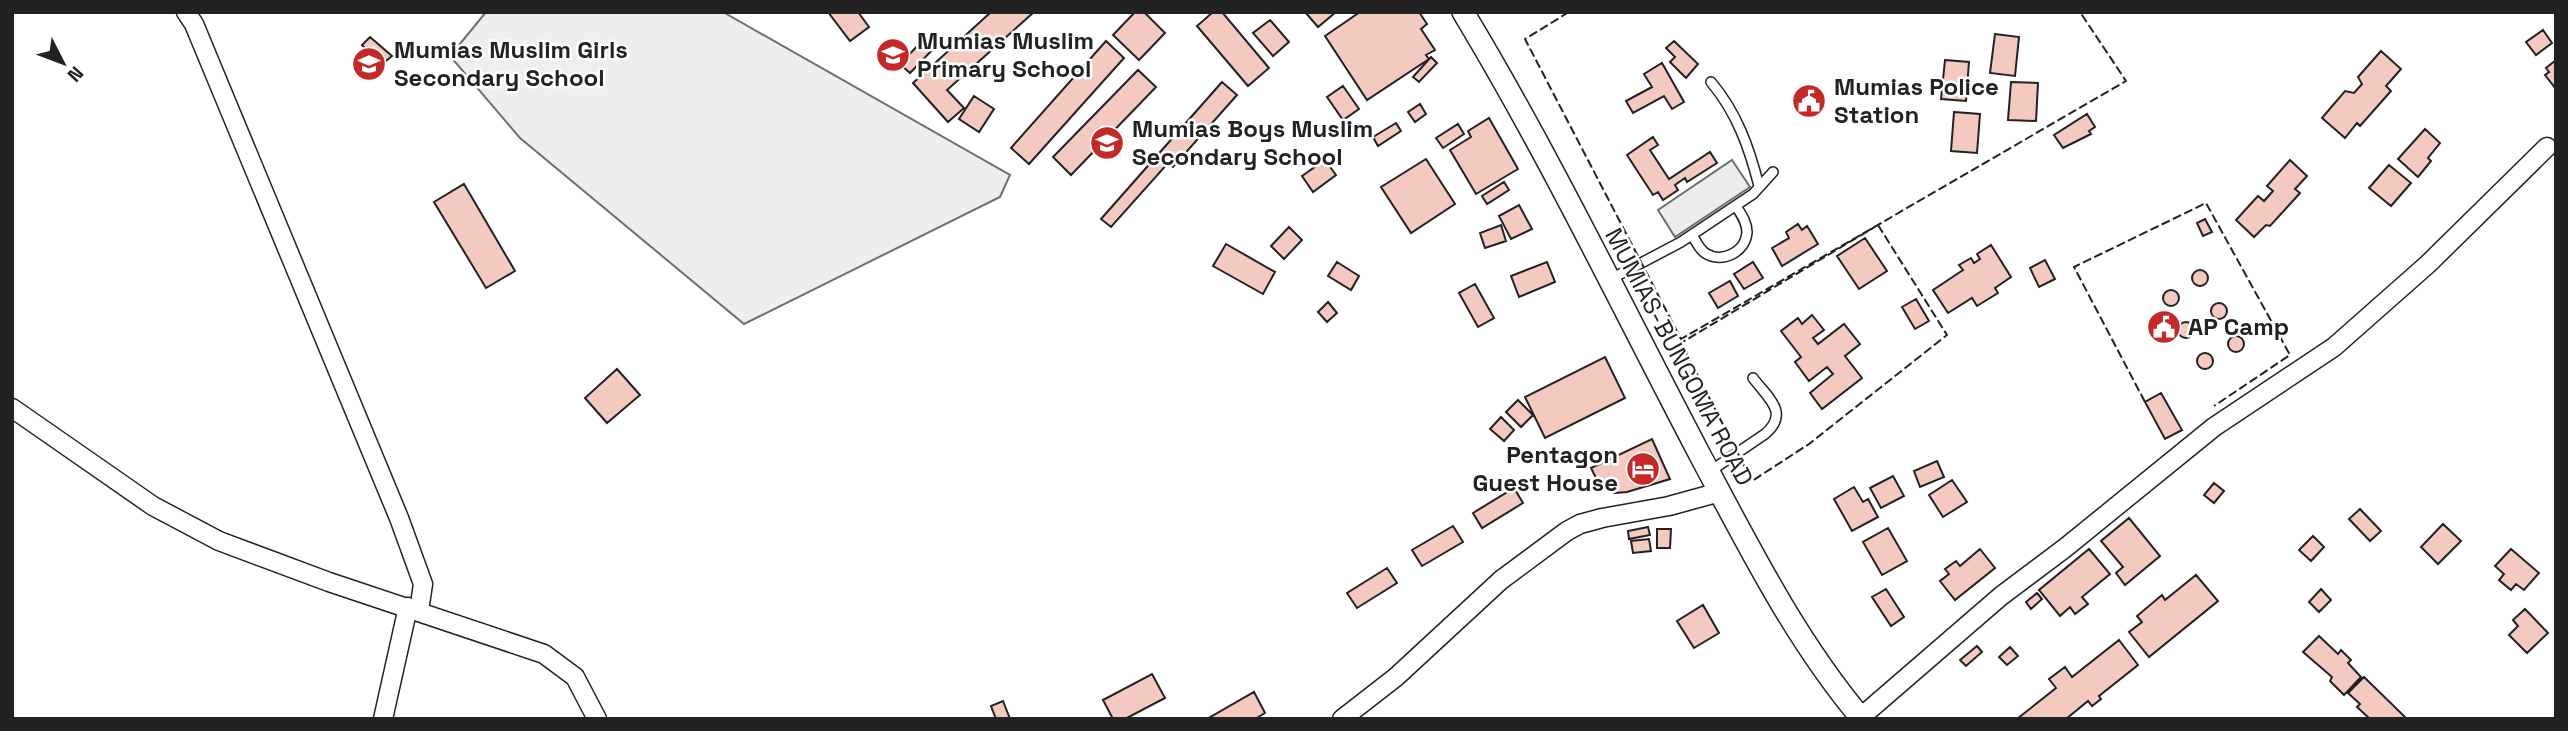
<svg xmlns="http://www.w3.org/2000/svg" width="2568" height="731" font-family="'Space Grotesk',sans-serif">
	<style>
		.green { fill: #eee; stroke: #6f6f6f; stroke-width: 2 }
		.parking { fill: #ededed; stroke: #6f6f6f; stroke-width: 2 }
		.building { fill: #f3c9c0; stroke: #222; stroke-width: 2 }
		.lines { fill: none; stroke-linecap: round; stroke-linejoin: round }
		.service-casing { stroke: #222; stroke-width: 12 }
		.minor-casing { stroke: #222; stroke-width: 21 }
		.tertiary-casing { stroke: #222; stroke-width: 24 }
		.service { stroke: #fff; stroke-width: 9 }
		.minor { stroke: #fff; stroke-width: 18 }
		.tertiary { stroke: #fff; stroke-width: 21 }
		.fence { stroke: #222; stroke-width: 2; stroke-dasharray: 9 3.5; stroke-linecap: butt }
		.labels { text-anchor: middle; stroke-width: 5; stroke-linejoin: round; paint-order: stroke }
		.poi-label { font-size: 24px; font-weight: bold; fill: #222; stroke: #fff; text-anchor: start }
		.street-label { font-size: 24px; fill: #222; stroke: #fff }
	</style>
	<rect width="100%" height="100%" fill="#fff"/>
	<path class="green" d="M486 12H723L1010 175 1000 197 744 324 520 138 450 56Z"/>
	<path class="parking" d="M1732 160 1750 187 1675 237 1658 210Z"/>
	<path class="building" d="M828 12H858L869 27 850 41Z
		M991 12H1034L947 90 964 108 948 122 913 83Z
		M1135 12H1144L1165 33 1139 60 1113 35Z
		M1213 12H1222L1269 68 1248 86 1197 26Z
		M1305 12H1336L1318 27Z
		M1360 12H1419L1427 24 1421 29 1435 50 1426 55 1429 59 1367 100 1325 36Z
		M1270 20 1289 42 1273 56 1253 33Z
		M2543 30 2552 43 2536 55 2526 42Z
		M1995 34 2019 37 2015 76 1990 73Z
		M927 36 937 45 910 73 900 64Z
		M370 37 392 56 381 65 362 45Z
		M1106 41 1124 58 1029 164 1011 148Z
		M1674 41 1698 64 1686 78 1670 62 1675 57 1666 48Z
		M2381 51 2401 69 2386 86 2391 91 2360 126 2357 123 2345 138 2322 118 2345 91 2354 93 2362 84 2358 77Z
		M1431 57 1437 63 1419 82 1413 77Z
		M1945 60 1969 62 1966 101 1941 99Z
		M2556 60V89L2545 75 2549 72 2546 68Z
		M1662 63 1684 102 1672 109 1664 96 1633 113 1626 101 1652 87 1644 74Z
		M1138 70 1156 87 1071 175 1053 157Z
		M1222 82 1237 95 1173 167 1168 163 1111 227 1101 219Z
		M2011 82 2038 83 2036 121 2008 120Z
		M1343 86 1359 109 1343 120 1327 97Z
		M974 96 994 109 979 132 959 119Z
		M1420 104 1426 114 1415 122 1408 112Z
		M1954 112 1980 114 1977 153 1951 151Z
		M2087 114 2095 127 2089 131 2091 134 2063 148 2054 135Z
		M1489 118 1518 169 1476 194 1450 150 1471 137 1468 131Z
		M1396 123 1401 131 1378 146 1373 137Z
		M1458 124 1464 134 1443 148 1436 138Z
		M2425 129 2440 143 2428 158 2431 161 2418 177 2398 159Z
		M1653 137 1658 145 1650 150 1669 179 1710 152 1717 163 1687 182 1685 178 1675 185 1678 190 1663 200 1658 192 1653 195 1627 155Z
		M1426 159 1455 204 1411 233 1381 187Z
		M1325 160 1336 175 1313 192 1302 176Z
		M2290 160 2307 176 2295 189 2300 193 2270 226 2266 225 2254 237 2236 220 2258 196 2264 201 2273 191 2267 186Z
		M2389 165 2411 183 2391 206 2369 188Z
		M1504 182 1509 190 1487 204 1482 196Z
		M464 184 515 271 486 288 434 202Z
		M1519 205 1532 229 1511 239 1499 216Z
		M2205 219 2212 232 2203 236 2197 223Z
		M1798 224 1802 230 1807 226 1818 244 1782 266 1772 248 1789 238 1786 232Z
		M1501 225 1506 241 1485 248 1480 233Z
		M1289 227 1302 240 1284 259 1271 246Z
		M1865 238 1887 271 1859 289 1837 256Z
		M1226 244 1275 272 1263 294 1213 266Z
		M1991 245 2011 277 1995 288 1998 293 1977 306 1972 298 1948 313 1933 290 1963 270 1959 265 1971 258 1974 263 1980 259 1977 254Z
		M2045 260 2055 279 2039 287 2030 268Z
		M1337 262 1359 276 1351 290 1328 276Z
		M1547 262 1555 282 1519 297 1511 276Z
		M1753 262 1763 278 1744 289 1734 274Z
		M2192 278a8 8 0 1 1 16 0a8 8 0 1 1-16 0Z
		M1730 281 1738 296 1718 308 1709 293Z
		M1475 284 1494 318 1478 327 1459 293Z
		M2163 298a8 8 0 1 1 16 0a8 8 0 1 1-16 0Z
		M1916 299 1929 321 1915 329 1902 307Z
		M1328 302 1337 313 1327 322 1318 312Z
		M2211 311a8 8 0 1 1 16 0a8 8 0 1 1-16 0Z
		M1812 315 1824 330 1813 338 1818 344 1844 324 1860 344 1845 356 1862 378 1822 409 1810 393 1833 374 1827 367 1809 381 1795 362 1801 357 1781 331 1798 318 1802 324Z
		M2178 330a8 8 0 1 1 16 0a8 8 0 1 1-16 0Z
		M2228 344a8 8 0 1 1 16 0a8 8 0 1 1-16 0Z
		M2197 361a8 8 0 1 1 16 0a8 8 0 1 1-16 0Z
		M1605 357 1625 398 1545 438 1525 397Z
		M617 369 640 395 607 423 585 398Z
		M2161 393 2182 430 2165 439 2145 402Z
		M1518 400 1533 415 1521 427 1506 412Z
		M1501 417 1514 430 1504 441 1490 429Z
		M1652 439 1670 479 1627 492 1615 493 1606 490 1599 484 1591 468Z
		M1937 461 1944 477 1920 487 1914 471Z
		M1893 476 1904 496 1881 508 1870 488Z
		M1952 480 1967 502 1943 517 1929 495Z
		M2214 483 2224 491 2214 503 2204 495Z
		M1854 487 1863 502 1868 499 1878 517 1852 531 1834 499Z
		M1514 488 1523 503 1482 528 1473 513Z
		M2360 509 2381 531 2370 541 2349 519Z
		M2129 518 2160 556 2125 585 2116 573 2123 567 2101 541Z
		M2443 524 2461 541 2438 564 2421 547Z
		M1453 526 1463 542 1422 566 1412 550Z
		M1648 527 1650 535 1629 539 1628 531Z
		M1888 528 1907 561 1882 575 1863 542Z
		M1657 529H1671L1670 548H1657Z
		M2313 536 2324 547 2311 561 2299 550Z
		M1649 539 1651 551 1633 553 1631 541Z
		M1980 549 1995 568 1955 600 1940 581 1949 574 1945 569 1956 561 1960 566Z
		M2089 549 2110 574 2082 597 2088 604 2075 614 2070 607 2060 616 2039 590Z
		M2511 549 2539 573 2524 590 2516 584 2511 590 2499 580 2504 574 2495 566Z
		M1387 568 1397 583 1357 608 1347 593Z
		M2196 575 2218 601 2149 657 2129 632 2142 622 2137 616 2162 595 2165 600Z
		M1886 589 1904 617 1891 626 1872 597Z
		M2321 589 2331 600 2319 612 2309 602Z
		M2037 593 2042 599 2031 609 2026 602Z
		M1703 605 1719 633 1694 648 1677 621Z
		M2525 609 2548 633 2527 653 2509 635 2518 626 2513 620Z
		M2319 636 2338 654 2341 650 2351 660 2348 663 2361 677 2344 695 2330 681 2332 677 2303 652Z
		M2119 640 2138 665 2099 696 2101 699 2092 706 2088 701 2066 719H2017L2056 688 2049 679 2065 667 2072 677Z
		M1977 646 1982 652 1966 666 1960 660Z
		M2010 647 2018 656 2007 665 1999 657Z
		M1152 674 1165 698 1125 719H1113L1103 700Z
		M2364 677 2405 717 2403 719H2370L2357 707 2360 704 2348 693Z
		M1254 692 1265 713 1255 719H1207Z
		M1003 701 1010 719H996L991 706Z"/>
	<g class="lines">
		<g class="service-casing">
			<path id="service" d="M1711 82C1737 113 1749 147 1759 186
				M1692 235C1696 241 1699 249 1705 253 1722 264 1746 252 1747 232 1747 222 1741 214 1736 206
				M1609 280 1681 242 1753 194 1773 172
				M1709 472 1765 434C1790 413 1768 398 1753 378"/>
		</g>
		<g class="minor-casing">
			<path id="minor" d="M186 12 194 24 399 518 423 584 419 611
				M12 408 153 506 219 541 329 582 544 654 575 677 597 719
				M1861 717 2001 596 2065 548 2214 427 2334 347 2428 264 2547 147
				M383 719 408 607
				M1342 719 1396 677 1501 580 1567 531 1580 524 1602 518 1669 506 1720 492"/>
		</g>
		<g class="tertiary-casing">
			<path id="tertiary" d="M1463 12C1550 156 1623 309 1701 457 1749 547 1796 641 1862 719"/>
		</g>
		<use href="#service" class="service"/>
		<use href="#minor" class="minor"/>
		<use href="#tertiary" class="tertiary"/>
		<path class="fence" d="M1569 12 1525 39 1681 339 2126 81 2080 12
			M1878 225 1947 335 1809 444 1752 481 1681 343Z
			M2145 402 2074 267 2206 203 2290 355 2214 406"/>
	</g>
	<defs>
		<g id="school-disc" transform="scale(1.75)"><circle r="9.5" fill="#c62828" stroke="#fff"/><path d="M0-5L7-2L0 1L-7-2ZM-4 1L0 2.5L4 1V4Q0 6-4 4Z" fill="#fff"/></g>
		<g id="civic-disc" transform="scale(1.75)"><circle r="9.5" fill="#c62828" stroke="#fff"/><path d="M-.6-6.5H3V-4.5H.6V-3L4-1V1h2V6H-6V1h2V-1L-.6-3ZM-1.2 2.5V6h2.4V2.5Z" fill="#fff"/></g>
		<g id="hotel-disc" transform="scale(1.75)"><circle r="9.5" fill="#c62828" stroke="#fff"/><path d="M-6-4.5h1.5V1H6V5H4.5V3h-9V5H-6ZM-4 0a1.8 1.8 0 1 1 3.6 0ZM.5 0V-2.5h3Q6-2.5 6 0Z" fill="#fff"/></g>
	</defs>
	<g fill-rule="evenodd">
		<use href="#school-disc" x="893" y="55"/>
		<use href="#school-disc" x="369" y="64"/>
		<use href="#civic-disc" x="1809" y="101"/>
		<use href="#school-disc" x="1107" y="143"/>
		<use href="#civic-disc" x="2164" y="327"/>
		<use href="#hotel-disc" x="1643" y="469"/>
	</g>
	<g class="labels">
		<g class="poi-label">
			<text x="917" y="49">Mumias Muslim<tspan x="917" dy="28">Primary School</tspan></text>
			<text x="394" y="58">Mumias Muslim Girls<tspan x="394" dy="28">Secondary School</tspan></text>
			<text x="1834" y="95">Mumias Police<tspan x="1834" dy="28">Station</tspan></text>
			<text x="1132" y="137">Mumias Boys Muslim<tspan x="1132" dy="28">Secondary School</tspan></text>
			<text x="2188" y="335">AP Camp</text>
			<text x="1618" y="463" text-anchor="end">Pentagon<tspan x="1618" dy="28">Guest House</tspan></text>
		</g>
		<g class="street-label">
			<text transform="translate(1679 357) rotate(62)" y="8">MUMIAS-BUNGOMA ROAD</text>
		</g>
	</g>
	<rect width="2568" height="731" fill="none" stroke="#222222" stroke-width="28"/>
	<g transform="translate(63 63) rotate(132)" stroke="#ffffff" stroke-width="5" paint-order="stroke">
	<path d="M0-5L12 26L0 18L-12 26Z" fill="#222222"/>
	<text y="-10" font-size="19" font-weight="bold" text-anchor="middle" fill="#222222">N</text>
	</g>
</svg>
